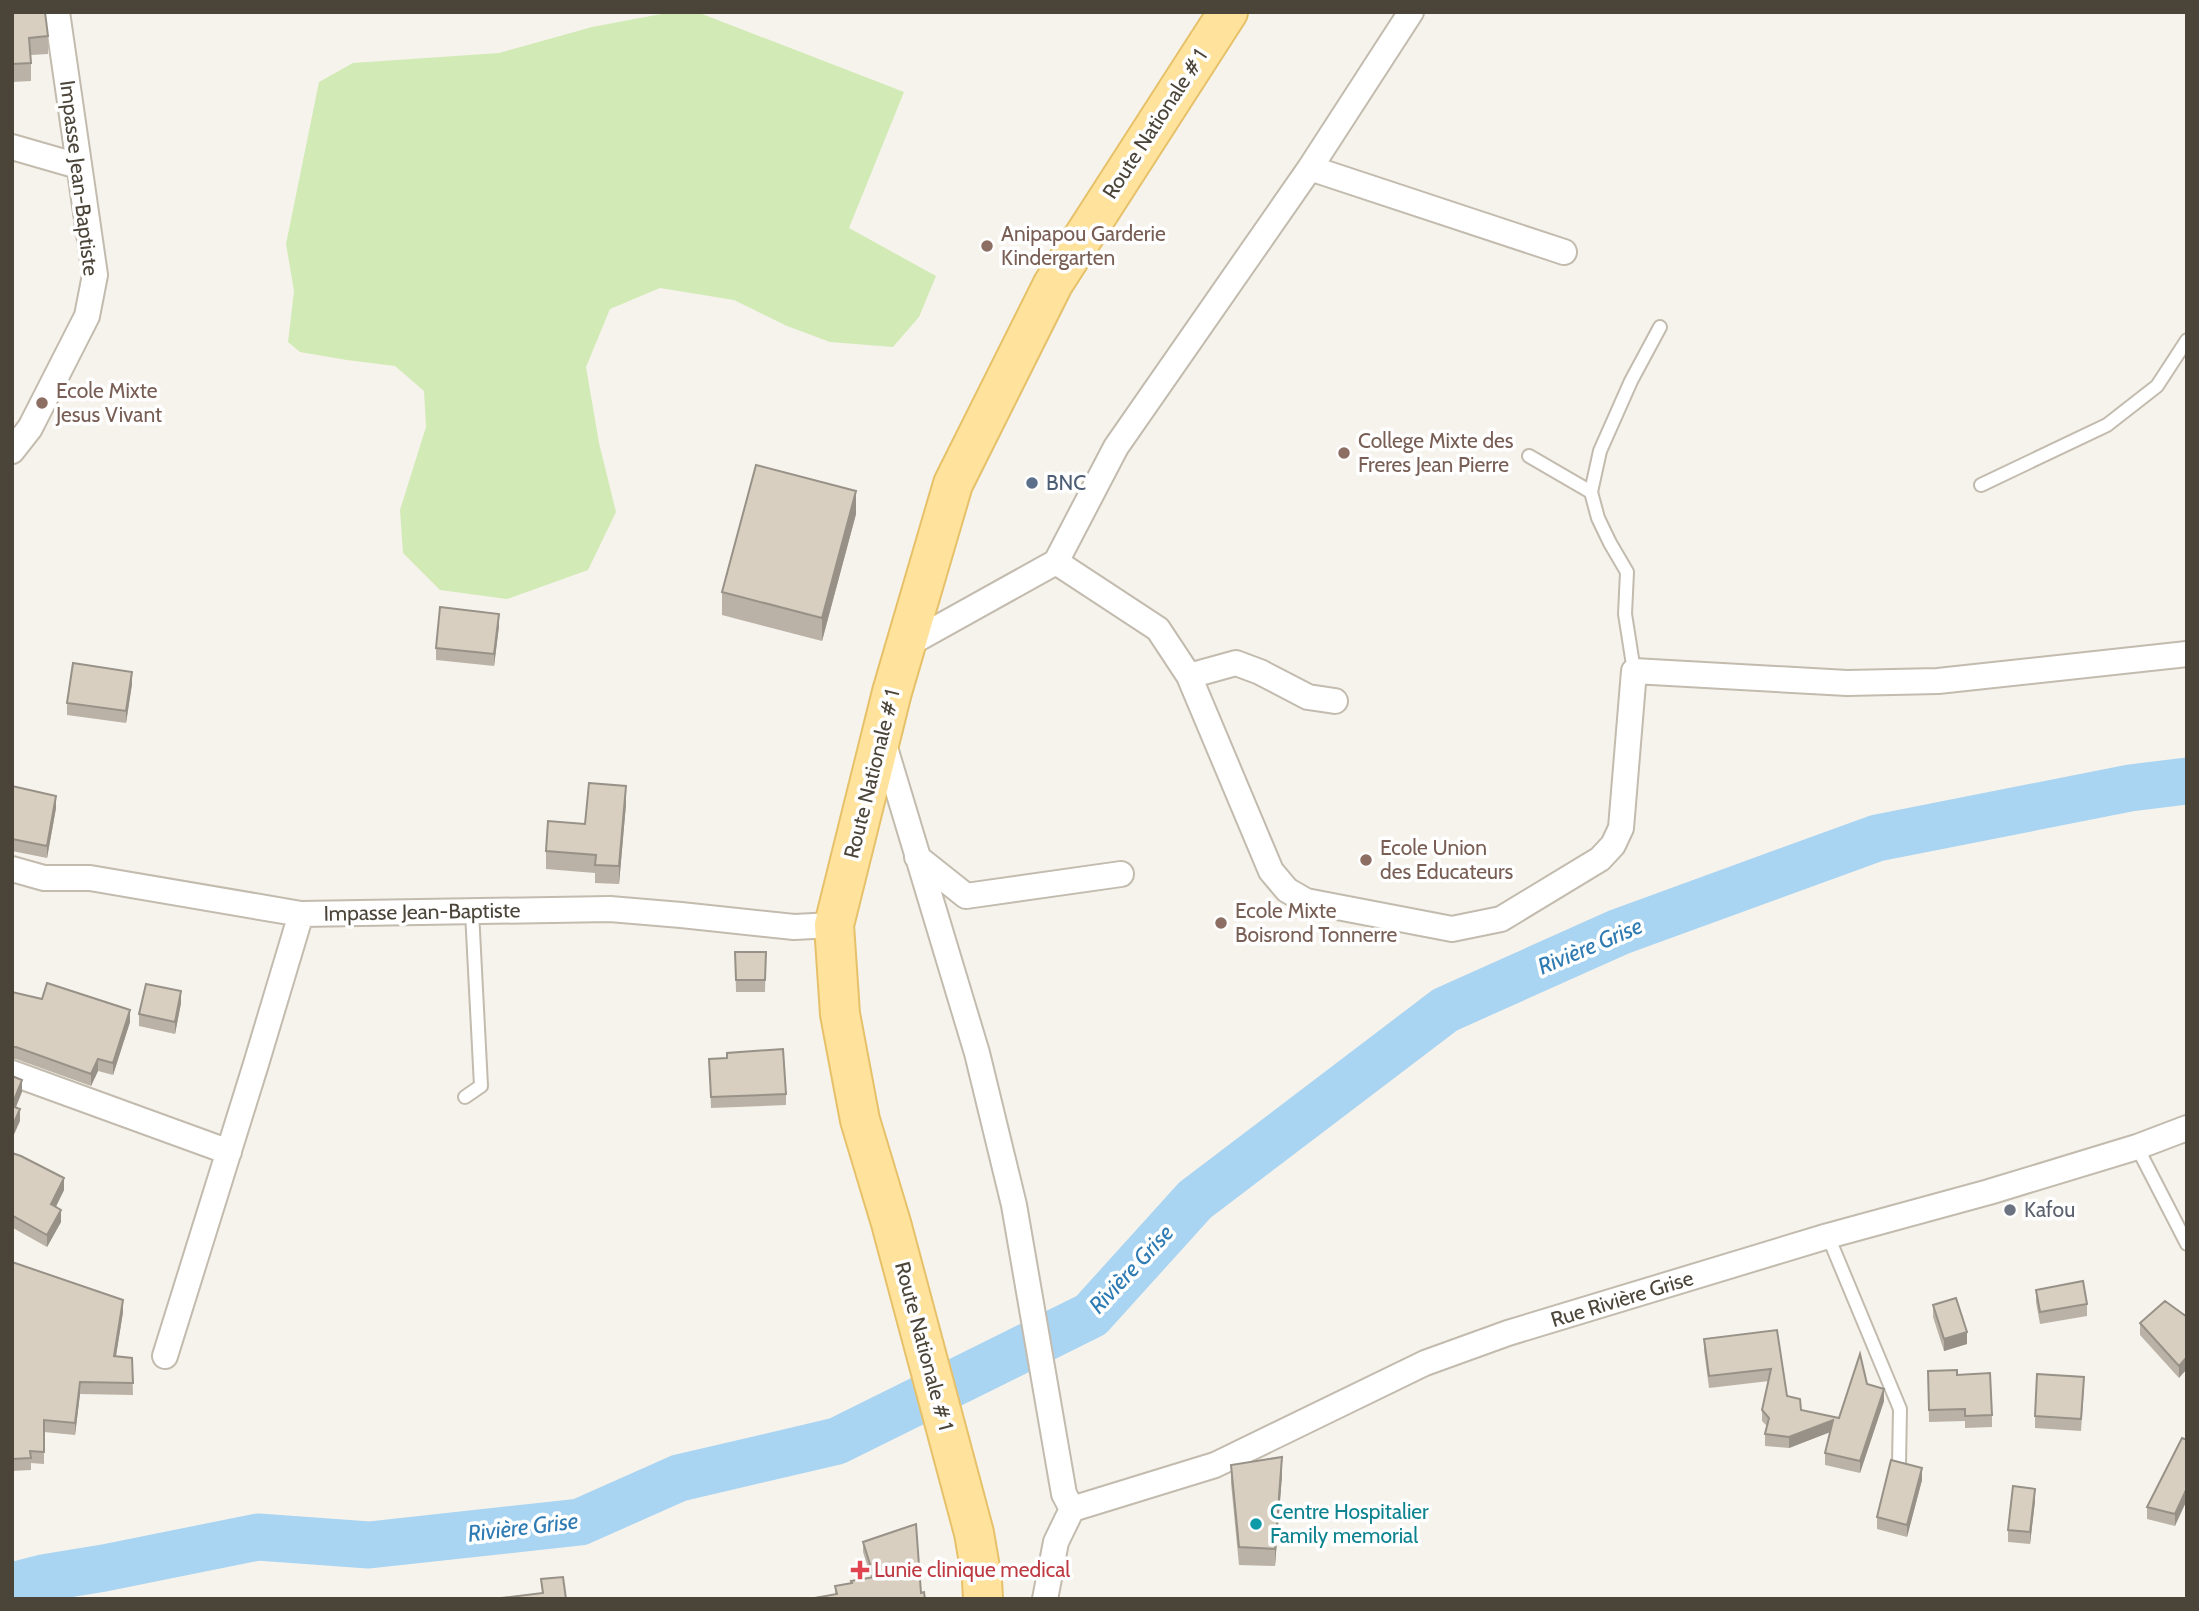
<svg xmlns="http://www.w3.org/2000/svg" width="2199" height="1611" font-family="Cabin,sans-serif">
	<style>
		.green { fill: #d2eab5 }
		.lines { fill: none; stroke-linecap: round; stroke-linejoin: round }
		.river { stroke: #a9d4f2; stroke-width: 47 }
		.lane-casing { stroke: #c2bbae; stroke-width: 16 }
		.street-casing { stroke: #c2bbae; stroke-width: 28 }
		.primary-casing { stroke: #e6c16a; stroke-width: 42 }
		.lane { stroke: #fff; stroke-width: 12 }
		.street { stroke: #fff; stroke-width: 24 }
		.primary { stroke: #ffe39c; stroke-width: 38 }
		.wall { fill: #bab2a6 }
		.shaded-wall { fill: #979187 }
		.building { fill: #d8cfc1; stroke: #979187; stroke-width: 2 }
		.education-dot { fill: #8d6e63; stroke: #fff; stroke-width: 2.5 }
		.service-dot { fill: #5c6f8a; stroke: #fff; stroke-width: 2.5 }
		.worship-dot { fill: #6b7280; stroke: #fff; stroke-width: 2.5 }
		.culture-dot { fill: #0f9aa8; stroke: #fff; stroke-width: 2.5 }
		.health-dot { fill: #e0444e; stroke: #fff; stroke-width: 2.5 }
		.labels { text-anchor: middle; stroke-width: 7; stroke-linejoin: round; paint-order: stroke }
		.street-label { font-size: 21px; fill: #4b4439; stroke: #fff }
		.education-label { font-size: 21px; fill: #785e54; stroke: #fff; text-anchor: start }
		.service-label { font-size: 21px; fill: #4e5e75; stroke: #fff; text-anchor: start }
		.worship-label { font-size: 21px; fill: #5b616d; stroke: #fff; text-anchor: start }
		.culture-label { font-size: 21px; fill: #0d838f; stroke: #fff; text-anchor: start }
		.health-label { font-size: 21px; fill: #be3a42; stroke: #fff; text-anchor: start }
		.water-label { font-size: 23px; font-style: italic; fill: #2e7ab2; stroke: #fff }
	</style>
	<rect width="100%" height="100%" fill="#f6f3ec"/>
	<path class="green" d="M672 12H697L904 92 849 228 936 276 919 317 893 347 830 342 787 326 734 300 660 288 610 309 586 367 599 443 616 512 588 570 507 599 440 590 403 553 400 510 426 427 424 391 395 366 347 360 300 352 288 342 294 291 286 244 319 82 353 63 499 53 592 27Z"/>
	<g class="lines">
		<path class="river" d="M12 1586 43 1578 104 1568 258 1537 369 1545 580 1522 679 1478 837 1441 1091 1315 1195 1200 1445 1010 1619 932 1877 838 2130 788 2187 781"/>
		<g class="lane-casing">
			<path id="lane" d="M1529 456 1591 492 1598 518 1610 543 1627 572 1625 614 1634 671
				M1981 485 2107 425 2157 386 2187 340
				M1591 492 1600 451 1631 381 1660 327
				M465 1097 481 1086 472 912
				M2137 1147 2187 1244
				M1828 1236 1900 1409 1899 1464"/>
		</g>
		<g class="street-casing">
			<path id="street" d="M12 147 78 166
				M1310 168 1564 252
				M12 451 30 428 87 316 95 275 57 12
				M1056 562 1158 629 1189 676 1271 871 1287 890 1306 901 1452 929 1501 919 1600 859 1613 845 1621 828 1634 671 1847 683 1938 681 2187 654
				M905 646 1056 562 1116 447 1310 168 1411 12
				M1189 676 1236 663 1260 672 1308 697 1335 701
				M883 741 977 1053 1014 1205 1064 1494 1072 1509 1056 1542 1045 1599
				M917 857 966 896 1121 874
				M12 869 44 878H90L301 914 610 909 681 915 794 927 834 925
				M12 1073 229 1152
				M165 1356 256 1064 301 914
				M1072 1509 1215 1465 1425 1363 1508 1333 1828 1236 1989 1192 2137 1147 2187 1128"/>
		</g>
		<g class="primary-casing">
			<path id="primary" d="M983 1599 982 1580 974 1533 891 1223 860 1120 840 1014 834 925 892 692 953 484 1053 284 1228 12"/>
		</g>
		<use href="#lane" class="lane"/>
		<use href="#street" class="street"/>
		<use href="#primary" class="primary"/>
	</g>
	<path class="wall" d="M12 12 48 36V54L31 55V81L12 82Z
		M856 514 822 641 722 615V592Z
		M499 626 494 666 436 660V648Z
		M132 684 126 723 67 715V703Z
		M12 786 56 808 47 858 12 851Z
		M626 804 619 884 595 883V873L546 869V851L585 824Z
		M735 952H766L765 992H736Z
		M12 992 130 1022 113 1075 98 1071 91 1086 16 1059H12Z
		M181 1003 175 1034 139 1026V1014Z
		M709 1059 786 1094V1105L711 1108Z
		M12 1153 64 1190 56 1207 61 1222 47 1247 13 1228 12 1230Z
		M12 1262 123 1312 116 1356 132 1358 133 1395 80 1394 75 1435 44 1432V1464L31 1463V1470L12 1471Z
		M2036 1290 2087 1304V1316L2040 1324 2036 1302Z
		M1933 1305 1967 1344 1944 1351 1933 1317Z
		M2187 1317 2179 1378 2140 1335V1323Z
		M1777 1330 1787 1396 1801 1410 1839 1418 1867 1384 1884 1401 1860 1473 1825 1465V1453L1830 1432 1789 1448 1765 1446V1434L1767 1426 1762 1421V1410L1769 1381 1709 1388 1704 1350V1339Z
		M1928 1371 1957 1375 1992 1415V1427L1965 1428V1421L1929 1422Z
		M2084 1389 2081 1431 2035 1428V1416Z
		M2182 1438 2175 1526 2147 1519V1507Z
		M1231 1465 1282 1475 1275 1566 1239 1565 1231 1483Z
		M1922 1480 1907 1537 1877 1529V1517Z
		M2035 1501 2030 1544 2008 1542V1530Z
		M863 1542 921 1593 835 1594V1586L851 1584 871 1577 863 1552Z"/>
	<path class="shaded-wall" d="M856 491V514L822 641V618Z
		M499 614V626L494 666V654Z
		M132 672V684L126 723V711Z
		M626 786V804L619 884V866Z
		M56 796V808L47 858V846Z
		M181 991V1003L175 1034V1022Z
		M130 1010V1022L113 1075V1063Z
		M98 1059V1071L91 1086V1074Z
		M22 1080V1092L12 1117V1105Z
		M20 1109V1121L12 1139V1127Z
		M64 1178V1190L51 1216V1204Z
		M61 1210V1222L47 1247V1235Z
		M123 1300V1312L114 1368V1356Z
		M1967 1332V1344L1944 1351V1339Z
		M2187 1357V1369L2179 1378V1366Z
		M80 1382V1394L75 1435V1423Z
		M1884 1389V1401L1860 1473V1461Z
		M1833 1420V1431L1789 1448V1437Z
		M1282 1457V1475L1275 1566V1549Z
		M1922 1468V1480L1907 1537V1525Z
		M2187 1488V1500L2175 1526V1514Z
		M2035 1489V1501L2030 1544V1532Z"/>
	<path class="building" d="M12 12H45L48 36 29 38 31 63 12 64Z
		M756 465 856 491 822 618 722 592Z
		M440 607 499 614 494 654 436 648Z
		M73 663 132 672 126 711 67 703Z
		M589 783 626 786 619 866 595 865 596 855 546 851 548 821 585 824Z
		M12 786 56 796 47 846 12 839Z
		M735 952H766L765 980H736Z
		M47 983 130 1010 113 1063 98 1059 91 1074 16 1047H12V992L42 999Z
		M146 984 181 991 175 1022 139 1014Z
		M783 1049 786 1094 711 1097 709 1059 727 1058V1053Z
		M12 1076 22 1080 12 1105Z
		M12 1106 20 1109 12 1127Z
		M12 1153 21 1156 64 1178 51 1204 61 1210 47 1235 13 1216 12 1218Z
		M12 1262 123 1300 114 1356 132 1358 133 1383 80 1382 75 1423 44 1420V1452L30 1451 31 1458 12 1459Z
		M2083 1281 2087 1304 2040 1312 2036 1290Z
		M1956 1298 1967 1332 1944 1339 1933 1305Z
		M2165 1301 2187 1317V1357L2179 1366 2140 1323Z
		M1777 1330 1787 1396 1800 1399 1801 1410 1839 1418 1860 1354 1867 1384 1884 1389 1860 1461 1825 1453 1833 1420 1789 1437 1765 1434 1769 1418 1762 1410 1771 1369 1709 1376 1704 1339Z
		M1957 1370V1375L1990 1373 1992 1415 1965 1416V1409L1929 1410 1928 1371Z
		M2037 1374 2084 1377 2081 1419 2035 1416Z
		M2182 1438 2187 1440V1488L2175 1514 2147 1507Z
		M1282 1457 1275 1549 1239 1547 1231 1465Z
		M1891 1460 1922 1468 1907 1525 1877 1517Z
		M2013 1486 2035 1489 2030 1532 2008 1530Z
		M916 1524 921 1593 924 1592 925 1599H809L837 1594 835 1586 852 1583 851 1581 874 1577 863 1542Z
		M563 1577 566 1599H502V1598L543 1593 541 1579Z"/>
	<g class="education-dot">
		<circle cx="987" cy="246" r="7"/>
		<circle cx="42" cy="403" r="7"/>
		<circle cx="1344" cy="453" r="7"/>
		<circle cx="1366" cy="860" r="7"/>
		<circle cx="1221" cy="923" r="7"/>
	</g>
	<circle class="service-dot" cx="1032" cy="483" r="7"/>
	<circle class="worship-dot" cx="2010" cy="1210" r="7"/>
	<circle class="culture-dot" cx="1256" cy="1524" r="7"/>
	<path class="health-dot" d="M856.5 1559.5h7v7h7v7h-7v7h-7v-7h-7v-7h7z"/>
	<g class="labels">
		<g class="street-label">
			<text transform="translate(1155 124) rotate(-57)" y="7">Route Nationale # 1</text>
			<text transform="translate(79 178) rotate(83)" y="7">Impasse Jean-Baptiste</text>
			<text transform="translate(872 774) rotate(-76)" y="7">Route Nationale # 1</text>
			<text transform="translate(422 912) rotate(-1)" y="7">Impasse Jean-Baptiste</text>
			<text transform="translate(1622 1299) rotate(-17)" y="7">Rue Rivière Grise</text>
			<text transform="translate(924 1346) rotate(75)" y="7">Route Nationale # 1</text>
		</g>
		<g class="education-label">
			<text x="1001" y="241">Anipapou Garderie<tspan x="1001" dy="24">Kindergarten</tspan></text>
			<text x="56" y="398">Ecole Mixte<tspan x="56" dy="24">Jesus Vivant</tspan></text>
			<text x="1358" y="448">College Mixte des<tspan x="1358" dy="24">Freres Jean Pierre</tspan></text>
			<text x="1380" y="855">Ecole Union<tspan x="1380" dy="24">des Educateurs</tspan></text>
			<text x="1235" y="918">Ecole Mixte<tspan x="1235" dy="24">Boisrond Tonnerre</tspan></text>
		</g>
		<g class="service-label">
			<text x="1046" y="490">BNC</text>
		</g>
		<g class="worship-label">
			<text x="2024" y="1217">Kafou</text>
		</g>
		<g class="culture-label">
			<text x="1270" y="1519">Centre Hospitalier<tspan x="1270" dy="24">Family memorial</tspan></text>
		</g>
		<g class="health-label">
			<text x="874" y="1577">Lunie clinique medical</text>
		</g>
		<g class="water-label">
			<text transform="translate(1590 946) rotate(-23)" y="8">Rivière Grise</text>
			<text transform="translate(1131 1269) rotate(-47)" y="8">Rivière Grise</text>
			<text transform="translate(523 1527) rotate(-7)" y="8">Rivière Grise</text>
		</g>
	</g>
	<rect width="2199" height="1611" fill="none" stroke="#4b4439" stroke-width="28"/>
</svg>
